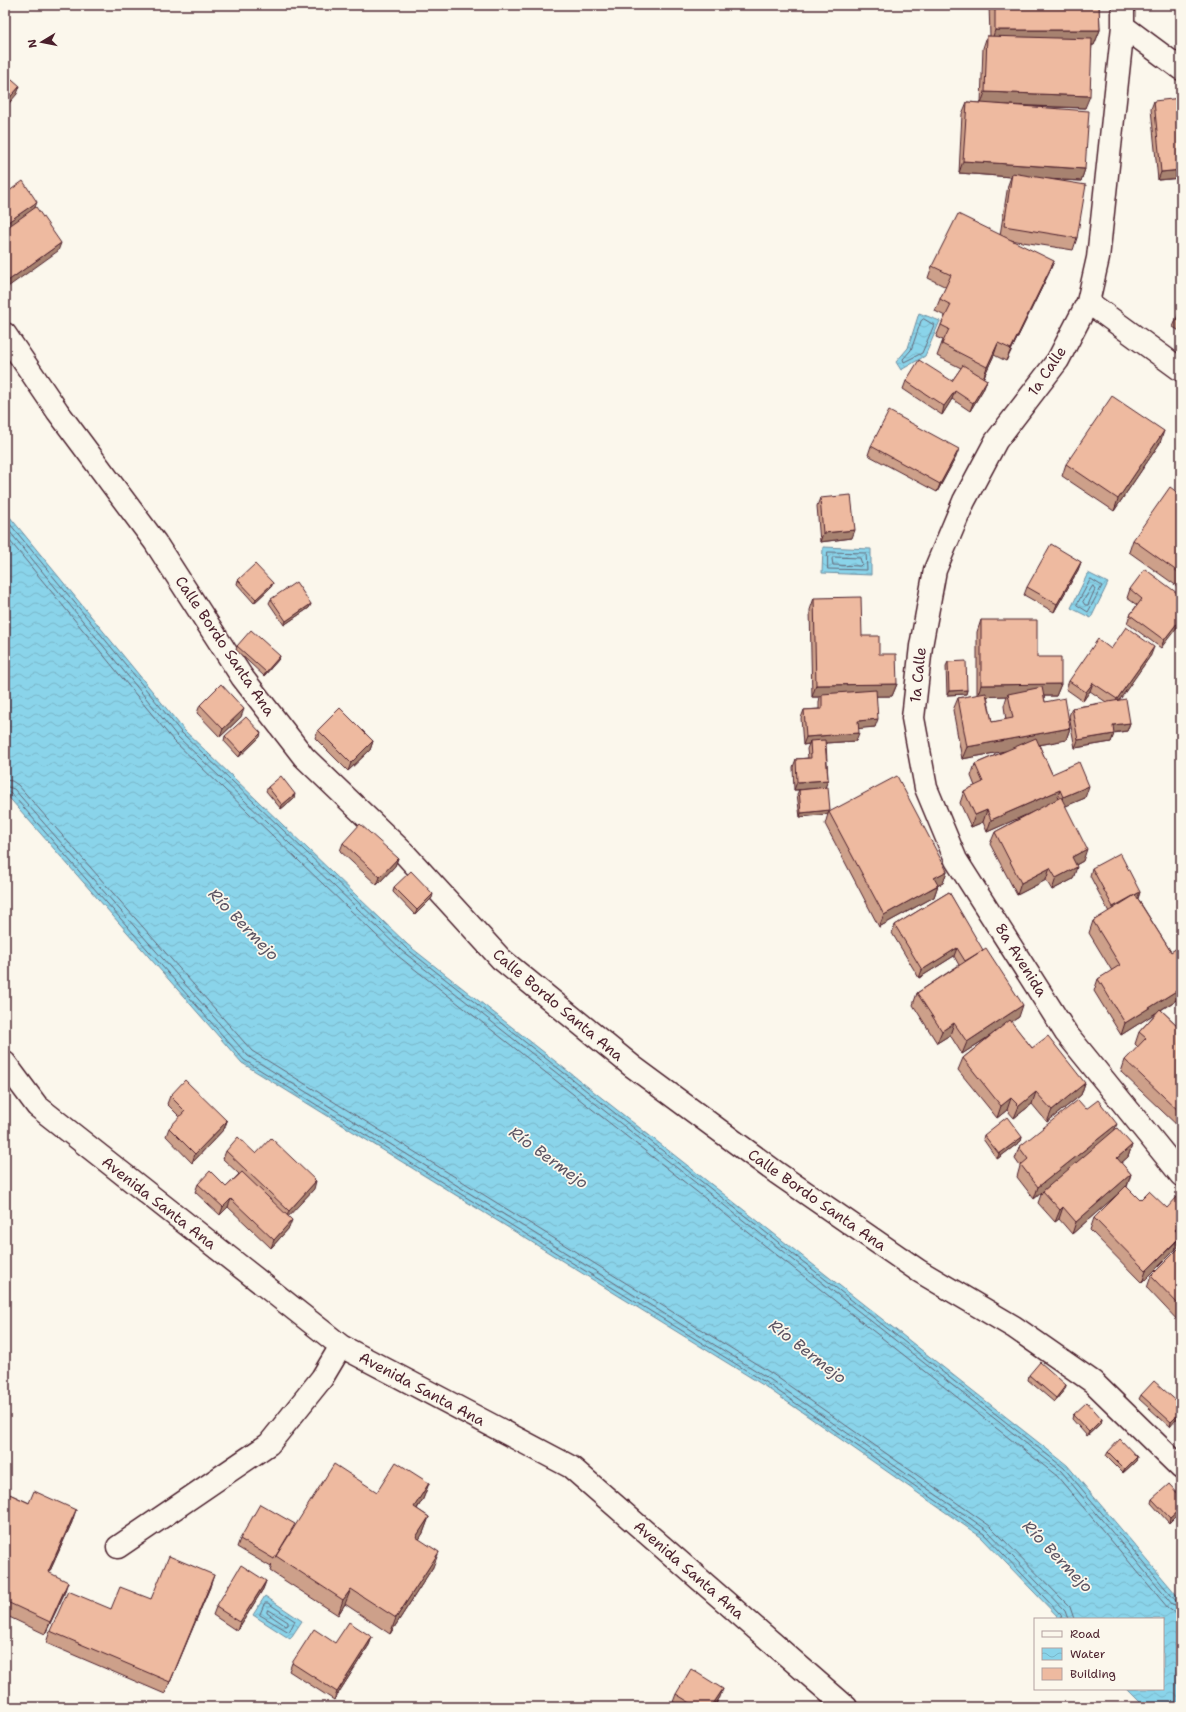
<svg xmlns="http://www.w3.org/2000/svg" width="1186" height="1712" font-family="'Shantell Sans',sans-serif">
	<style>
		.water { fill: url(#water-waves); stroke: #708c9e }
		.lines { fill: none; stroke-linecap: round; stroke-linejoin: round }
		.shore { stroke: #646777; stroke-width: 1 }
		.minor-casing { stroke: #4a1f2b; stroke-width: 25 }
		.minor { stroke: #fbf7ec; stroke-width: 22 }
		.wall { fill: #cda08a; stroke: #4a1f2b; fill-rule: evenodd }
		.shaded-wall { fill: #a78270; stroke: #4a1f2b }
		.building { fill: #eebaa0; stroke: #4a1f2b }
		.labels { text-anchor: middle; stroke-width: 3.5; stroke-linejoin: round; paint-order: stroke }
		.street-label { font-size: 15px; fill: #4a1f2b; stroke: #fbf7ec }
		.water-label { font-size: 16px; font-style: italic; fill: #5d5564; stroke: #fbf7ec }
	</style>
	<defs>
		<pattern id="water-waves" width="16" height="10" patternUnits="userSpaceOnUse"><rect width="16" height="10" fill="#8ad4ea"/><path d="M0 5q4-4 8 0t8 0" fill="none" stroke="#79b6c9"/></pattern>
	</defs>
	<rect width="100%" height="100%" fill="#fbf7ec"/>
	<filter id="ink" filterUnits="userSpaceOnUse"><feTurbulence type="fractalNoise" baseFrequency=".025" numOctaves="2"/><feDisplacementMap in="SourceGraphic" scale="8" xChannelSelector="R" yChannelSelector="G"/><feConvolveMatrix kernelMatrix="1 2 1 2 8 2 1 2 1" color-interpolation-filters="sRGB"/></filter>
	<g filter="url(#ink)">
		<path class="water" d="M919 313 940 321 925 356 901 370 896 362 908 348Z
			M5 511 184 730 408 945 1067 1465 1181 1600V1707H1145L1127 1689H1163V1619H1060L981 1537 763 1385 242 1063 5 793Z
			M823 547 871 549V575L822 573Z
			M1088 573 1108 583 1091 618 1071 608Z
			M265 1596 302 1621 290 1639 253 1615Z"/>
		<g class="lines">
			<path class="shore" d="M924 319 934 325 922 353 904 362 903 359 911 350 921 321Z
				M5 518 181 732 406 948 1064 1468 1176 1601 1181 1602
				M5 526 177 736 402 951 1061 1471 1172 1604 1181 1607
				M5 535 173 740 398 956 1057 1476 1168 1608 1175 1613H1181
				M828 552 866 553 867 570 828 569Z
				M834 557 860 558 862 564 860 566 833 565 832 559Z
				M1091 579 1102 586 1088 612 1077 605Z
				M1093 586 1095 589 1088 605H1085L1083 602Z
				M5 780 12 781 18 785 252 1051 771 1373 990 1526 1070 1607 1074 1619
				M5 786 14 789 248 1056 768 1378 987 1530 1065 1611 1068 1619
				M5 791 10 792 244 1060 765 1382 984 1534 1061 1615 1062 1619
				M265 1603H268L295 1621 289 1632 260 1615Z
				M269 1610 288 1622V1625L286 1626 267 1613V1611Z"/>
			<g class="minor-casing">
				<path id="minor" d="M1123 5V26L1098 258 1088 302 1058 360 996 441 964 501 935 570 921 646 913 718 926 788 956 860 1066 1033 1181 1175
					M1123 26 1181 69
					M1088 302 1181 370
					M5 334 58 412 155 542 242 677 304 757 405 854 501 959 632 1066 777 1173 919 1271 1014 1327 1093 1382 1181 1468
					M5 1063 37 1106 341 1346 571 1467 846 1707
					M118 1547 269 1444 322 1378 341 1346"/>
			</g>
			<use href="#minor" class="minor"/>
		</g>
		<path class="wall" d="M989 5H1099L1100 30 1094 45H1092L1085 108 1017 106 1085 169 1081 181 1046 179 1077 238 1073 250 1010 240 1049 273 1006 361 994 355 983 378 987 380 984 388 970 411 952 399 942 415 903 389 906 381H952L961 368 937 356 943 340 936 337 941 325 945 316 935 311 940 299 946 287 928 278 932 266 1000 235 1008 185 1011 177 959 173 962 114 967 102 981 103 983 48 987 36H990Z
			M1154 101 1181 178 1158 180 1151 109Z
			M1181 310V332L1173 327 1178 315Z
			M1160 443 1114 511 1062 476 1066 464Z
			M871 446 956 457 937 492 868 455Z
			M1181 495V589L1129 552 1133 540Z
			M820 498 852 538 820 542 817 506Z
			M1081 562 1078 570 1054 612 1024 595 1027 587Z
			M238 580 273 583 271 587 254 603 237 584Z
			M1130 589 1181 596 1161 648 1127 623 1130 615 1137 605 1127 598Z
			M814 598 862 636 879 654 897 684 892 696H876L875 727 858 728 856 741 826 743 828 780 825 787 830 812 947 871 943 883 938 885 934 897 879 927 825 824 828 814 800 817 797 794 799 790H794L793 767 796 759 808 758 807 749 809 744 803 745 801 718 804 710 819 709V702L820 697H812L810 610Z
			M271 599 311 604 309 608 284 625 269 603Z
			M981 620 1037 657 1061 684 1056 696H1044L1045 702 1070 728 1066 740 1039 745 1052 774 1085 798 1065 806 1083 861 1076 865 1073 879 1052 890 1046 880 1017 895 990 844 995 832 1038 809 987 832 983 822 971 827 960 803 964 791 975 786 971 776 975 764 1005 751 962 759 953 710 958 698 977 695V632ZM987 696H1007L1004 706 1006 720 992 722Z
			M237 646 280 656 278 660 264 676 236 650Z
			M1111 649 1151 655 1119 700 1130 723 1127 731 1114 733 1111 742 1075 748 1069 716 1072 708 1106 702 1090 691 1083 701 1066 689 1069 681Z
			M948 662 967 690 966 694 947 695 946 666Z
			M200 705 241 717 220 737 197 713Z
			M318 730 373 741 370 750 348 771 315 738Z
			M225 736 260 737 239 757 224 741Z
			M268 787 294 798 281 809 266 791Z
			M343 843 398 858 395 866 377 885 340 851Z
			M1092 868 1140 892 1138 899 1171 952 1181 947V997L1161 1010 1177 1025 1181 1017V1129L1121 1072 1125 1060 1138 1047 1135 1044 1139 1032 1157 1012 1121 1035 1094 991 1098 979 1112 971 1089 933 1093 921 1109 912 1090 876Z
			M394 887 432 898 415 915 393 892Z
			M949 892 1019 1017 1011 1022 1032 1048 1085 1083 1081 1095 1047 1122 1032 1104 1014 1118 1007 1110 997 1118 958 1070 963 1058 990 1036 962 1054 950 1035 937 1043 913 1005 917 993 959 965 954 956 919 978 892 933 895 925Z
			M170 1096 227 1121 224 1129 192 1163 166 1136 169 1128 180 1117 167 1104Z
			M1086 1109 1114 1130 1132 1145 1128 1157 1121 1163 1131 1174 1127 1187 1140 1200 1167 1208 1181 1202V1324L1147 1288 1151 1276 1181 1247 1178 1244 1177 1248 1142 1283 1090 1230 1094 1218 1122 1190 1072 1234 1059 1219 1055 1222 1038 1203 1042 1192 1034 1199 1017 1177 1020 1166 1015 1159 1019 1147Z
			M984 1135 1022 1137 1021 1141 997 1159 983 1139Z
			M226 1151 256 1154 314 1189 288 1216 289 1228 271 1248 228 1207 220 1215 195 1192 198 1184 226 1187 239 1174 223 1159Z
			M1029 1375 1066 1385 1065 1389 1054 1402 1028 1380Z
			M1141 1395 1181 1405 1170 1427 1139 1399Z
			M1073 1415 1102 1419 1101 1423 1087 1436 1072 1419Z
			M1108 1452 1137 1457 1136 1461 1123 1473 1106 1456Z
			M429 1483 423 1499 417 1509 429 1517 423 1533 419 1539 433 1567 390 1634 345 1604 338 1615 270 1571 272 1565 271 1567 237 1547 240 1539 293 1529 377 1492Z
			M5 1492 72 1522 49 1573 64 1594 45 1634 5 1615Z
			M1181 1497V1511L1169 1523 1151 1503 1152 1499Z
			M266 1581 263 1589 237 1631 213 1615 216 1607Z
			M210 1587 165 1694 46 1643 50 1631 111 1609 151 1599Z
			M372 1637 369 1645 334 1700 289 1671 292 1663 335 1643Z
			M676 1694 720 1697 714 1707H681L673 1702Z"/>
		<path class="shaded-wall" d="M995 30H1100L1094 45 990 46Z
			M20 86 17 94 5 108V103Z
			M985 92 1090 96 1085 108 981 104Z
			M963 161 1085 169 1081 181 1011 177 1012 173 1011 177 959 173Z
			M1181 170V178L1158 180 1161 172Z
			M37 202 34 210 5 230V224Z
			M61 243 58 251 5 289V283Z
			M1054 261 1049 273 1006 361 1011 349Z
			M998 343 994 355 983 379 987 367Z
			M987 380 984 388 970 411 973 403Z
			M955 391 952 399 942 415 944 406Z
			M1164 431 1160 443 1114 511 1118 499Z
			M959 449 956 457 937 492 940 484Z
			M855 530 852 538 820 542 823 533Z
			M1081 562 1078 570 1054 612 1057 604Z
			M273 583 271 587 254 603 256 599Z
			M311 604 309 608 284 625 286 621Z
			M1181 618V622L1161 648 1164 640Z
			M1154 647 1151 655 1114 708 1117 699Z
			M280 656 278 660 264 676 266 672Z
			M1093 683 1090 691 1083 701 1086 692Z
			M897 684 892 696 822 697V694L820 697H812L816 685Z
			M1061 684 1056 696H1009L1008 694 1007 696 977 697 981 685Z
			M967 690 966 694 947 695 949 691Z
			M244 709 241 717 220 737 223 729Z
			M878 719 875 727 855 729 858 721Z
			M1130 723 1127 731 1110 733 1113 725Z
			M1070 728 1066 740 962 759 967 747Z
			M261 733 260 737 239 757 241 753Z
			M859 733 856 741 810 744V741L809 744 803 745 806 737Z
			M1114 734 1111 742 1075 748 1078 740Z
			M373 741 370 750 348 771 351 763Z
			M828 780 825 788 794 790 797 782Z
			M1089 786 1085 798 1059 809 1063 797Z
			M1060 790 1056 802 987 832 991 820Z
			M295 794 294 798 281 809 282 805Z
			M830 810 828 814 800 817 801 813Z
			M987 810 983 822 971 827 975 815Z
			M1087 849 1083 861 1068 869 1072 857Z
			M398 858 395 866 377 885 380 877Z
			M1077 867 1073 879 1052 890 1056 878Z
			M1050 868 1046 880 1017 895 1021 883Z
			M947 871 943 883 929 890 934 878Z
			M938 885 934 897 879 927 884 915Z
			M1140 892 1137 900 1110 915 1113 907Z
			M433 894 432 898 415 915 417 910Z
			M957 948 954 956 919 978 922 970Z
			M1181 988V997L1121 1035 1125 1023Z
			M1023 1005 1019 1017 962 1054 967 1042Z
			M954 1023 950 1035 937 1043 942 1031Z
			M1085 1083 1081 1095 1047 1122 1052 1110Z
			M1036 1092 1032 1104 1014 1118 1019 1106Z
			M1011 1098 1007 1110 997 1118 1001 1106Z
			M227 1121 224 1129 192 1163 195 1154Z
			M1117 1124 1112 1136 1043 1191 1042 1192 1034 1199 1038 1187Z
			M1022 1137 1021 1141 997 1159 999 1154Z
			M1132 1145 1128 1157 1113 1170 1117 1158Z
			M1131 1174 1127 1186 1072 1234 1076 1222Z
			M316 1181 314 1189 286 1219 289 1211Z
			M231 1199 228 1207 220 1215 223 1207Z
			M1063 1207 1059 1219 1055 1222 1060 1210Z
			M292 1220 289 1228 271 1248 274 1240Z
			M1181 1225V1230L1180 1234 1171 1242 1175 1230Z
			M1181 1237 1177 1248 1142 1283 1146 1271Z
			M1066 1385 1065 1389 1054 1402 1056 1398Z
			M1181 1412V1414L1170 1427 1171 1422Z
			M1102 1419 1101 1423 1087 1436 1089 1432Z
			M1137 1457 1136 1461 1123 1473 1125 1469Z
			M429 1483 423 1499 408 1522 414 1507Z
			M1181 1508V1511L1169 1523 1170 1518Z
			M76 1510 72 1522 44 1584 48 1572Z
			M429 1517 423 1533 411 1553 416 1537Z
			M439 1552 433 1567 390 1634 396 1618Z
			M214 1575 210 1587 165 1694 170 1682Z
			M266 1581 263 1589 237 1631 240 1622Z
			M68 1582 64 1594 45 1634 50 1622Z
			M351 1589 345 1604 338 1615 343 1600Z
			M372 1637 369 1645 334 1700 337 1692Z
			M723 1689 720 1697 714 1707H711Z"/>
		<path class="building" d="M995 5H1099L1100 30H995Z
			M987 36 1092 39 1090 96 985 92Z
			M5 73 20 86 5 103Z
			M1181 98V170L1161 172 1154 101Z
			M967 102 1089 111 1085 169 963 161Z
			M1012 173 1086 185 1077 238 1004 226Z
			M23 181 37 202 5 224V194Z
			M36 207 61 243 5 283V229Z
			M958 214 1054 261 1011 349 998 343 987 367 942 344 949 329 941 325 951 305 940 299 951 275 932 266Z
			M1181 310V317L1178 315Z
			M919 360 952 381 963 365 987 380 973 403 955 391 944 406 906 381Z
			M1112 396 1164 431 1118 499 1066 464Z
			M889 411 959 449 940 484 871 446Z
			M1170 487 1181 495V574L1133 540Z
			M851 495 855 530 823 533 820 498Z
			M1051 544 1081 562 1057 604 1027 587Z
			M255 564 273 583 256 599 238 580Z
			M1145 569 1181 596V618L1164 640 1130 615 1142 599 1130 589Z
			M296 582 311 604 286 621 271 599Z
			M861 597 862 636H879V654H896L897 684 816 685 814 598Z
			M981 620H1037V657H1061V684L981 685Z
			M1126 627 1154 647 1117 699 1093 683 1086 692 1069 681 1098 639 1111 649Z
			M251 630 280 656 266 672 237 646Z
			M966 661 967 690 949 691 948 662Z
			M221 684 244 709 223 729 200 705Z
			M1042 687 1045 702 1065 698 1070 728 967 747 958 698 986 693 992 722 1013 718 1008 694Z
			M876 690 878 719 858 721 859 733 806 737 804 710 822 709V694Z
			M1126 699 1130 723 1113 725 1114 734 1078 740 1072 708Z
			M340 708 373 741 351 763 318 730Z
			M246 717 261 733 241 753 225 736Z
			M1036 738 1052 774 1079 762 1089 786 1063 797 1060 790 991 820 987 810 975 815 964 791 983 782 975 764Z
			M825 740 828 780 797 782 796 759 811 758 810 741Z
			M281 776 295 794 282 805 268 787Z
			M897 776 947 871 934 878 938 885 884 915 829 812Z
			M828 787 830 810 801 813 799 790Z
			M1061 797 1087 849 1072 857 1077 867 1056 878 1050 868 1021 883 995 832Z
			M360 824 398 858 380 877 343 843Z
			M1120 853 1140 892 1113 907 1092 868Z
			M411 871 433 894 417 910 394 887Z
			M949 892 983 950 965 961 957 948 922 970 895 925Z
			M1135 895 1171 952 1180 946 1181 947V988L1125 1023 1098 979 1120 965 1093 921Z
			M986 948 1023 1005 967 1042 954 1023 942 1031 917 993Z
			M1160 1009 1181 1029V1113L1125 1060 1146 1038 1139 1032Z
			M1181 1017V1022L1179 1021Z
			M1010 1020 1032 1048 1048 1036 1085 1083 1052 1110 1036 1092 1019 1106 1011 1098 1001 1106 963 1058Z
			M185 1080 227 1121 195 1154 169 1128 185 1111 170 1096Z
			M1078 1100 1086 1109 1098 1100 1117 1124 1038 1187 1021 1165 1028 1159 1019 1147Z
			M1007 1117 1022 1137 999 1154 984 1135Z
			M1117 1128 1132 1145 1117 1158 1131 1174 1076 1222 1063 1207 1060 1210 1043 1191Z
			M238 1137 256 1154 271 1138 316 1181 289 1211 226 1151Z
			M210 1171 226 1187 242 1172 292 1220 274 1240 231 1199 223 1207 198 1184Z
			M1126 1186 1140 1200 1149 1191 1167 1208 1177 1197 1181 1202V1225L1175 1230 1181 1236 1146 1271 1094 1218Z
			M1181 1246V1307L1151 1276Z
			M1040 1362 1066 1385 1056 1398 1029 1375Z
			M1154 1381 1181 1405V1412L1171 1422 1141 1395Z
			M1087 1402 1102 1419 1089 1432 1073 1415Z
			M1120 1439 1137 1457 1125 1469 1108 1452Z
			M396 1462 429 1483 414 1507 429 1517 416 1537 439 1552 396 1618 351 1589 343 1600 276 1556 334 1464 377 1492Z
			M1169 1484 1181 1497V1508L1170 1518 1152 1499Z
			M34 1491 76 1510 48 1572 68 1582 50 1622 5 1601V1492L29 1503Z
			M260 1504 295 1524 274 1559 240 1539Z
			M169 1556 214 1575 170 1682 50 1631 68 1591 111 1609 120 1587 151 1599Z
			M241 1565 266 1581 240 1622 216 1607Z
			M349 1622 372 1637 337 1692 292 1663 314 1629 335 1643Z
			M691 1669 723 1689 711 1707H697L676 1694Z"/>
	</g>
	<g class="labels">
		<g class="street-label">
			<text transform="translate(1047 371) rotate(-56)" y="5">1a Calle</text>
			<text transform="translate(225 646) rotate(56)" y="5">Calle Bordo Santa Ana</text>
			<text transform="translate(918 675) rotate(-84)" y="5">1a Calle</text>
			<text transform="translate(1021 960) rotate(58)" y="5">8a Avenida</text>
			<text transform="translate(558 1005) rotate(40)" y="5">Calle Bordo Santa Ana</text>
			<text transform="translate(817 1200) rotate(35)" y="5">Calle Bordo Santa Ana</text>
			<text transform="translate(159 1203) rotate(38)" y="5">Avenida Santa Ana</text>
			<text transform="translate(422 1389) rotate(28)" y="5">Avenida Santa Ana</text>
			<text transform="translate(689 1570) rotate(41)" y="5">Avenida Santa Ana</text>
		</g>
		<g class="water-label">
			<text transform="translate(244 924) rotate(46)" y="6">Río Bermejo</text>
			<text transform="translate(549 1157) rotate(36)" y="6">Río Bermejo</text>
			<text transform="translate(808 1351) rotate(38)" y="6">Río Bermejo</text>
			<text transform="translate(1058 1556) rotate(46)" y="6">Río Bermejo</text>
		</g>
	</g>
	<rect width="1186" height="1712" fill="none" stroke="#fbf7ec" stroke-width="20"/>
	<rect x="10" y="10" width="1166" height="1692" fill="none" stroke="#4a1f2b" stroke-width="1.5" filter="url(#ink)"/>
	<rect x="1034" y="1618" width="130" height="72" fill="#fbf7ec" stroke="#b4a19f"/>
	<rect x="1042" y="1631" width="20" height="6" fill="#fbf7ec" stroke="#b4a19f"/>
	<text x="1070" y="1638" font-size="12" fill="#4a1f2b">Road</text>
	<rect x="1042" y="1648" width="20" height="12" fill="url(#water-waves)" stroke="#b4a19f"/>
	<text x="1070" y="1658" font-size="12" fill="#4a1f2b">Water</text>
	<rect x="1042" y="1668" width="20" height="12" fill="#eebaa0" stroke="#b4a19f"/>
	<text x="1070" y="1678" font-size="12" fill="#4a1f2b">Building</text>
	<g transform="translate(42 42) rotate(260)" stroke="#fbf7ec" stroke-width="3" paint-order="stroke">
	<path d="M0-3L7 15L0 10L-7 15Z" fill="#4a1f2b"/>
	<text y="-6" font-size="11" font-weight="bold" text-anchor="middle" fill="#4a1f2b">N</text>
	</g>
</svg>
